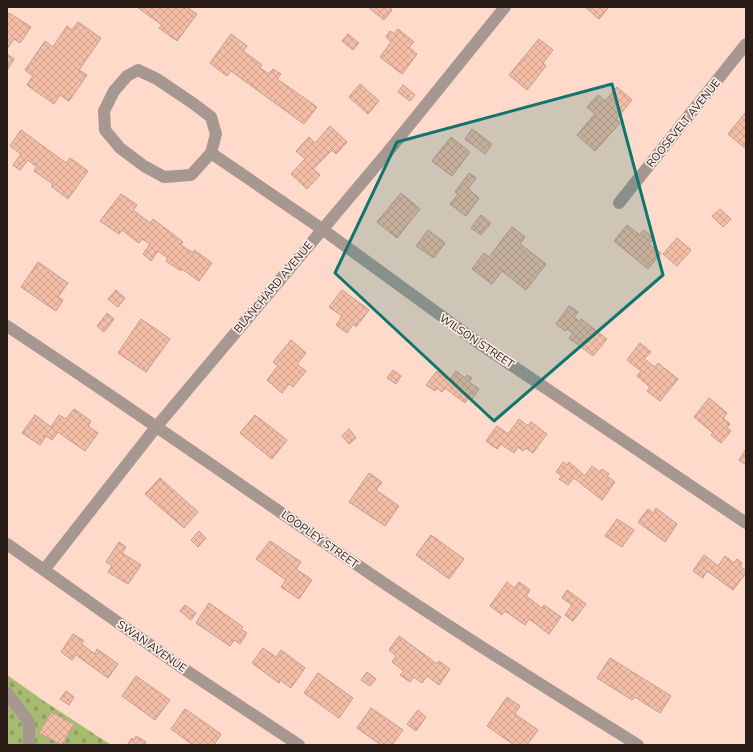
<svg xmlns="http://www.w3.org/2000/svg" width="753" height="752" font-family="'Nunito Sans',sans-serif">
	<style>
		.cemetery { fill: url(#cemetery-stones) }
		.building { fill: url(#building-cross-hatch); stroke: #c19d8f }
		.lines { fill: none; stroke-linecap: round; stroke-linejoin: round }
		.minor { stroke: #a79791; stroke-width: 12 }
		.marked { fill: #0f766e; fill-opacity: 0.2; stroke: #0f766e; stroke-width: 3; stroke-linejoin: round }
		.labels { text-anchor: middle; stroke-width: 3.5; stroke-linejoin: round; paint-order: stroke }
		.street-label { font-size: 11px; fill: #2a1d17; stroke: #fbece5 }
	</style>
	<defs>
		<pattern id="cemetery-stones" width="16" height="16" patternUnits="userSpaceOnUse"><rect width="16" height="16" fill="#a8bc71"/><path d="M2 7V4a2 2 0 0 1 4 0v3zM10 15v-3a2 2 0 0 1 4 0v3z" fill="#91a161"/></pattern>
		<pattern id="building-cross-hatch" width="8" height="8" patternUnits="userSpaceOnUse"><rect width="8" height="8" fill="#f4bda6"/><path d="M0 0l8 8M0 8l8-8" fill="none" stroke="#d1a28e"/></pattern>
	</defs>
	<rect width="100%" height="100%" fill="#ffd9c9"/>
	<path class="cemetery" d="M7 675 44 701 111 745H7Z"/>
	<path class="building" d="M137 7H187L197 14 177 41 159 28 162 25Z
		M370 7H389L392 10 384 20 369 8Z
		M585 7H609L599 19Z
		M9 13 31 27 20 43 14 39 7 49V15Z
		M78 22 101 38 79 70 87 75 69 101 60 95 54 104 27 85 33 76 25 70 45 41 53 47 67 26 72 30Z
		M398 29 414 42 409 47 417 54 402 74 380 57 391 42 386 37 390 31 394 34Z
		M231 34 247 46 243 51 262 65 260 68 269 74 273 69 281 74 277 79 317 107 304 124 231 71 227 76 210 63Z
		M348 34 359 43 353 50 342 41Z
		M539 39 553 50 543 63 546 66 527 90 509 75Z
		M7 54 14 59 7 70Z
		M360 84 379 101 368 114 349 97Z
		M403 85 415 95 410 101 398 92Z
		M617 87 632 100 616 119 620 123 595 151 577 135 595 114 587 107 598 95 605 101Z
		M746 112V149L728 134Z
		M330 126 347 142 336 154 332 150 313 169 320 175 307 189 291 174 305 159 296 151 309 137 315 143Z
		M472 129 492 144 485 154 465 139Z
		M21 130 66 163 70 158 88 171 68 199 51 186 53 184 34 171 37 167 28 160 20 170 13 165 21 154 10 146Z
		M451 137 470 152 452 176 432 161Z
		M469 173 476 178 468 189 479 198 466 216 450 204 458 194 455 192Z
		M401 193 420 209 397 238 377 222Z
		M121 194 137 205 133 210 150 223 153 219 183 242 181 245 193 253 194 250 212 263 199 281 182 269 181 271 166 261 168 258 158 251 151 261 143 254 150 244 142 239 139 243 122 230 119 234 100 221Z
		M720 209 731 219 723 227 712 216Z
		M481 215 491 223 481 235 471 228Z
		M627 225 640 235 644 230 654 239 649 244 661 253 648 269 614 241Z
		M512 227 525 237 520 244 546 264 526 290 502 271 492 284 472 269 484 253 489 257Z
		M428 230 445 243 434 258 416 246Z
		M677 238 691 250 677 266 663 254Z
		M38 262 68 283 58 297 63 300 56 311 21 287Z
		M116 290 125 298 118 307 108 299Z
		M342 290 369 310 356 327 353 324 347 333 336 325 342 316 329 307Z
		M569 306 578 312 574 317 579 321 581 319 607 339 593 356 569 338 573 333 567 329 565 331 556 324Z
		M107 313 114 319 104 332 97 326Z
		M141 319 170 339 146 372 118 353Z
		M291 340 306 353 297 364 306 371 293 387 289 384 282 393 267 380 278 366 273 362Z
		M640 343 651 352 644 359 655 367 658 363 678 379 660 401 647 391 650 387 637 376 641 371 627 360Z
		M393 370 401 376 396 384 387 378Z
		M437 371 449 380 456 371 465 378 467 375 472 378 469 382 479 389 472 399 469 397 465 403 445 388 442 392 437 388 435 391 426 385Z
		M709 398 727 413 723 418 730 424 727 428 731 431 721 443 711 435 713 433 694 417Z
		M74 409 91 421 88 426 98 433 85 451 58 432 52 440 46 436 40 445 22 433 35 415 51 427 59 415 66 419Z
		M255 415 287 440 272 459 240 433Z
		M519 419 528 426 531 422 547 434 533 453 526 448 523 451 518 447 514 453 501 444 497 449 486 441 497 426 508 434Z
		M349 429 356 438 349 444 342 436Z
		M746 449V465L739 460Z
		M563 462 567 465 569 462 585 476 592 466 600 472 602 469 609 474 607 476 615 482 602 500 574 478 568 485 559 479 562 476 556 472Z
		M369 473 382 482 376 490 399 506 385 526 349 502Z
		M160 478 198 512 184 528 145 494Z
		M656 508 677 524 665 542 638 522 648 509 653 513Z
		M617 519 634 530 622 547 605 536Z
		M199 531 206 538 198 547 191 540Z
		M431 535 464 559 449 579 416 555Z
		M270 541 301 562 296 569 312 580 299 599 281 587 286 580 256 559Z
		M119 542 126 547 122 553 141 565 128 584 108 572 112 566 106 562Z
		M704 555 718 566 725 556 734 563 737 559 742 563 740 566 746 571V573L733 590 707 571 703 578 693 571Z
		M507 582 514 588 519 582 530 590 526 596 542 608 544 605 561 617 549 634 529 619 525 625 505 611 502 615 490 606Z
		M567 590 586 604 573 621 565 615 572 605 562 598Z
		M209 603 243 627 241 629 247 633 240 644 234 640 230 646 196 623Z
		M185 605 196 613 191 620 180 611Z
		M73 634 84 641 81 644 95 654 97 649 118 664 108 678 76 655 72 660 61 652Z
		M399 636 437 664 439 661 450 669 439 685 427 676 422 683 414 677 410 682 400 675 404 671 392 662 396 656 389 650Z
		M263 648 276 657 281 650 305 668 291 688 280 680 279 683 252 663Z
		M610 658 671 696 660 713 635 697 632 700 597 678Z
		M367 672 376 679 370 686 361 680Z
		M318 673 353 698 339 718 304 693Z
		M136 676 170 700 155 720 122 696Z
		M66 691 74 697 69 705 60 699Z
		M507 697 520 706 515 714 538 730 527 745H514L487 726Z
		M371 708 403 730 392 745H381L357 728Z
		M185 709 221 734 214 745H193L171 729Z
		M418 710 426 717 416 731 407 724Z
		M51 712 74 724 62 745 39 733Z
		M136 736 146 742 144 745H127L132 738 134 740Z"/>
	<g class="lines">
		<path class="minor" d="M138 70 157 79 194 104 211 117 216 134 211 153 191 175 164 177 144 166 120 148 105 130 104 111 114 91 127 76Z
			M211 153 322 229 480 344 746 523
			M619 203 746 44
			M7 326C130 407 250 492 372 575 459 634 549 690 638 745
			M7 544 184 669 299 745
			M44 570 157 426 386 154 505 7
			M7 693 29 722V745"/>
	</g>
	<path class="marked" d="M612 84 663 275 494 421 335 273 397 142Z"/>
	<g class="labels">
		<g class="street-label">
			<text transform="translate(683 123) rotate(-51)" y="4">ROOSEVELT AVENUE</text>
			<text transform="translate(273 287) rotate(-50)" y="4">BLANCHARD AVENUE</text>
			<text transform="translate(477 341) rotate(34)" y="4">WILSON STREET</text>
			<text transform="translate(320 539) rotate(35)" y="4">LOOPLEY STREET</text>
			<text transform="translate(152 646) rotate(35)" y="4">SWAN AVENUE</text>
		</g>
	</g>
	<rect width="753" height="752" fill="none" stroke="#2a1d17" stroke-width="16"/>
</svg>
